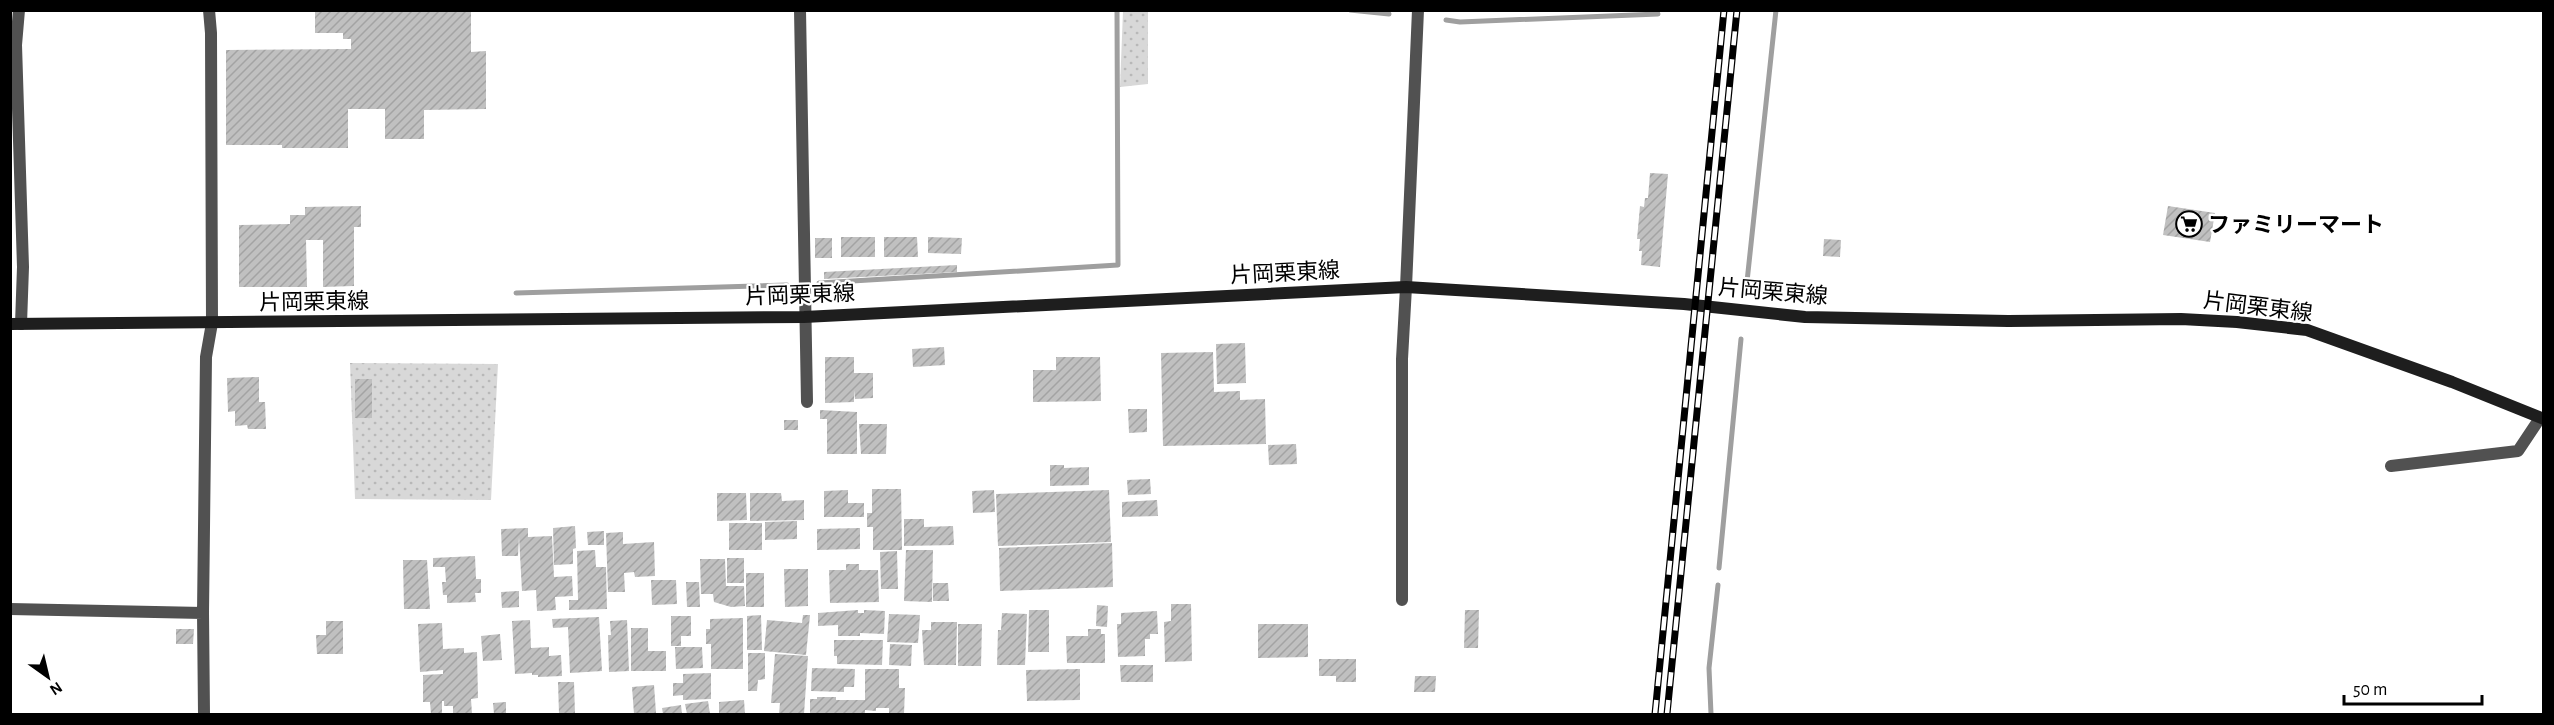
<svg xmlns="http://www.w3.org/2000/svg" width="2554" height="725" font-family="'Alegreya Sans','Noto Sans JP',sans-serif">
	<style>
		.grass { fill: url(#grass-dots) }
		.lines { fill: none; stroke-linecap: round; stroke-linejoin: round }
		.stream { stroke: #9f9f9f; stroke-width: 5 }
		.building { fill: url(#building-hatch) }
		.minor { stroke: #515151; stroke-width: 12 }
		.tertiary { stroke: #515151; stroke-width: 12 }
		.secondary { stroke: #1e1e1e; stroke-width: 12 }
		.rail-casing { stroke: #000; stroke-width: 7 }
		.rail { stroke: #fff; stroke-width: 4.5; stroke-dasharray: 14; stroke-linecap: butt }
		.labels { text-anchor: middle; stroke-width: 4.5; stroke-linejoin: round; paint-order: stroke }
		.poi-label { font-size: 22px; font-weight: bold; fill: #000; stroke: #fff; text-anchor: start }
		.street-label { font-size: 22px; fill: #000; stroke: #fff }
	</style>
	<defs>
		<pattern id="grass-dots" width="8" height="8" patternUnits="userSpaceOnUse" patternTransform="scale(1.5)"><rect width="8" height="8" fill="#d8d8d8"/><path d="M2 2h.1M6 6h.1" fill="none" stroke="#b8b8b8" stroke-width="1.8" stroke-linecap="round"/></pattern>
		<pattern id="building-hatch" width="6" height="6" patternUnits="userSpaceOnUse" patternTransform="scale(1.5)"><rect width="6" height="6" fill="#c0c0c0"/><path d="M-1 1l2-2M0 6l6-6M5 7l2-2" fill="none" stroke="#a3a3a3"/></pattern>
	</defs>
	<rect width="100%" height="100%" fill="#fff"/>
	<path class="grass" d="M1123 11H1148V84L1120 87Z
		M350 363 498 364 491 500 355 499Z"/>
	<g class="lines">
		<path class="stream" d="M1350 10 1389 14
			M1446 20 1460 22 1658 14
			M819 283 1118 265 1117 10
			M1746 291 1776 10
			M516 293 787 285
			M1719 568 1741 339
			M1711 714 1709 668 1718 585"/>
	</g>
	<path class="building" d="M315 10H471V52L486 51V109L424 110V139H385V109H348V148H282V145H226V50L351 49V39H343V33H315Z
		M1650 173 1668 174 1660 267 1641 265 1642 251H1639L1640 239H1637L1640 206 1644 207 1645 198H1648Z
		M361 206V227H354V286L323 287V240H306L307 287H239V225L290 224V215H305V207Z
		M2168 206 2215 213 2210 242 2163 235Z
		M841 237H875V257H841Z
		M884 237H917L918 257H884Z
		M928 237 962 238 961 254 928 253Z
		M815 238H832V258H815Z
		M1824 239 1841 240 1840 257 1823 256Z
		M957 265V272L824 279V272Z
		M1245 343 1246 383 1217 384 1216 344Z
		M944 347 945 365 913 367 912 349Z
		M1213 352 1214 392 1240 391V400L1265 399 1266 444 1163 446 1161 353Z
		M825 357H854V373H873V398L855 399 854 390V402L825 403Z
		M1056 357H1100L1101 401 1033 402V370H1056Z
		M259 377V402H265L266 429H248L247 425 235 426V411L228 412 227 378Z
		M355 379H372V418H355Z
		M1128 409H1147V432L1129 433Z
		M820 410 857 412V454H827V419H820Z
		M784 420H798V430H784Z
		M859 424H887L886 454H861Z
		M1296 444 1297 464 1269 465 1268 445Z
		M1050 465H1064V468L1089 467V485L1050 486Z
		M1150 479 1151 494 1128 495 1127 480Z
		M872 489H901L902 550H873V527H867V513H872Z
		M848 490V503H864V517H824V491Z
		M994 490 995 512 973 513 972 491Z
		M1109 490 1111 542 998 546 996 494Z
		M717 493H746L747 520 717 521Z
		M750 493H781L782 501 804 500V520L750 521Z
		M1157 500 1158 516 1122 517V502Z
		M904 519H924V527L953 526 954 545 904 546Z
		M797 521V539L765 540V522Z
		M729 523H762V550H729Z
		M575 526 576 548 573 549V564L554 565 553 528Z
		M528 528V537L552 536 554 577 572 576 573 596 555 597 556 610 537 611 536 590 522 591 519 537 518 556H502L501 529Z
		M860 528V549L817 550V529Z
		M604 531V545H588L587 532Z
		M623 532V544L654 542 655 576 635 577 634 572 624 573 625 592H608L606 533Z
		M1112 543 1113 587 1000 591 999 548Z
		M595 550 596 567H606L607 609 569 610V600H578L577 551Z
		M906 550H933L932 602 904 601Z
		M897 551 898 589H881L880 552Z
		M475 556 476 579H481V593H475L476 602 447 603V595H443L442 582H446L445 567H433V558Z
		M727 558H744V583H727Z
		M700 559H725L726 586H744L745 606 731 607 714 602 713 594H701Z
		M403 560H427L430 609H404Z
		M846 564H859V570H878L879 602 830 603 829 570H846Z
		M784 569H808V606L785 607Z
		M746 573H764V607H746Z
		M651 580H676L677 604 652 605Z
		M686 582H699L700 607H687Z
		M933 583H948L949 601H933Z
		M519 591V607L502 608 501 592Z
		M1171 604H1191L1192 661 1165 662 1164 622 1171 621Z
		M1097 605 1108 606 1107 627 1096 626Z
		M858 610V613H864V610L885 611 884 634 860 633V636H838V625L818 626V613Z
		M1029 610H1049V652H1028Z
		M1465 610H1479L1478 648H1464Z
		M1157 611 1158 634H1150V639H1145V656L1118 657 1117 624H1121V613Z
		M1002 613 1027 614 1025 665H997L998 630H1001Z
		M889 614 920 615 918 643 887 642Z
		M761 615 762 650H747V616Z
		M803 615H810L806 655 764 651 767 620 802 623Z
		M671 616H691V636H681V646H671Z
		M599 617 602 671 570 673 568 627 553 628 552 619Z
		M743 618V669H711V644H706V629H710V619Z
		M530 620 531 648 549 647V656L561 655 562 676 538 677V675H532V673L515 674 512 621Z
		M627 620 629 671 609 672 608 635H611L610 621Z
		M326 621H343V654H317L316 635H326Z
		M931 622H957L956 665H924L922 630H931Z
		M442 623 443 649 464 648V653L477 652 478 698 471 699 472 714H453V706H444V701H442V714H431L430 702H423V675L443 674V670L420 672 418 624Z
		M958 624H982L981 666H958Z
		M1258 624H1308V657L1258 658Z
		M631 628H648V651H666V671H631Z
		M176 629H194L193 644H176Z
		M1088 629H1101V634H1105V663H1067L1066 636H1088Z
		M500 634 502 660 483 661 481 636Z
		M834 640H883L882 665 837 664V656H834Z
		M890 644 912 645 911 666 889 665Z
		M675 647H702L703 668 676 669Z
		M748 653H765V679L758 680 757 691H748Z
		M775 654 808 656 804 714H779L780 703H771Z
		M1319 659H1356V682H1336V676H1319Z
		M1120 665H1153V682H1121Z
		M812 668 855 669 854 687H844V692L811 691Z
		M865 669H899V688H905L904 714H889V708H876V711L865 710V714H810V699H817V697H836V700H865Z
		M1080 669V700L1027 701 1026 670Z
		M711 673V699L683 700V695L673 696V683H683V674Z
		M1415 676H1436L1435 692H1414Z
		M558 682H574L575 714H559Z
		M654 685 656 713 634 714 632 687Z
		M744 700 745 714H719V702Z
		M708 701 710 714H687L685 704Z
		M506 702V714H494L493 703Z
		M681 705 682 714H663L662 708Z"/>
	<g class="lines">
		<path class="minor" d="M19 10 16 45 23 267 21 324
			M800 10 807 402
			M2391 466 2518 451 2540 418
			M1402 600V359L1406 287
			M10 609 203 613
			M204 714 203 613 206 357 212 323 211 33 209 10"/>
		<path class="tertiary" d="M1406 287 1418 10"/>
		<path class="secondary" d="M10 324 804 317 1406 287 1684 304 1805 317 2008 321 2181 319 2237 322 2307 330 2452 382 2544 419"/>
		<g class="rail-casing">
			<path id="rail" d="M1655 714 1724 10
				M1667 714 1737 10"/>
		</g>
		<use href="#rail" class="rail"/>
	</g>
	<defs>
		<g id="supermarket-ring" transform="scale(1.35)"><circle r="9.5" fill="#fff" stroke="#000" stroke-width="1.5"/><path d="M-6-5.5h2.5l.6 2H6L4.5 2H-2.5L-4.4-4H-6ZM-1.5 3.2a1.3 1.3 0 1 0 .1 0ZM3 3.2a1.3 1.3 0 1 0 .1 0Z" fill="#000"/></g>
	</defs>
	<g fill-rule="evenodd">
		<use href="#supermarket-ring" x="2189" y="224"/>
	</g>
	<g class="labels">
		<g class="poi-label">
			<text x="2208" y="232">ファミリーマート</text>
		</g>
		<g class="street-label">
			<text transform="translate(1285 272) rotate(-3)" y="8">片岡栗東線</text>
			<text transform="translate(1773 291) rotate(5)" y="8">片岡栗東線</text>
			<text transform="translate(800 294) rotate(-2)" y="8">片岡栗東線</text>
			<text transform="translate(314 301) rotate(-1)" y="8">片岡栗東線</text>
			<text transform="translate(2258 306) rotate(7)" y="8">片岡栗東線</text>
		</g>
	</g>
	<rect width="2554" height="725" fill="none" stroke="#000000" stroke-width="24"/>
	<g transform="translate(48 677) rotate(146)" stroke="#ffffff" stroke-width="4.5" paint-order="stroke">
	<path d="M0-4.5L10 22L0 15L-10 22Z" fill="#000000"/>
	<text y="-9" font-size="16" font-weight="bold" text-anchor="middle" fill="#000000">N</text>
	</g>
	<path d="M2344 695v9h138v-9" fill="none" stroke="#000000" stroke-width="3"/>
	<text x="2353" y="695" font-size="18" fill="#000000" stroke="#ffffff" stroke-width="4.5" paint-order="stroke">50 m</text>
</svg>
